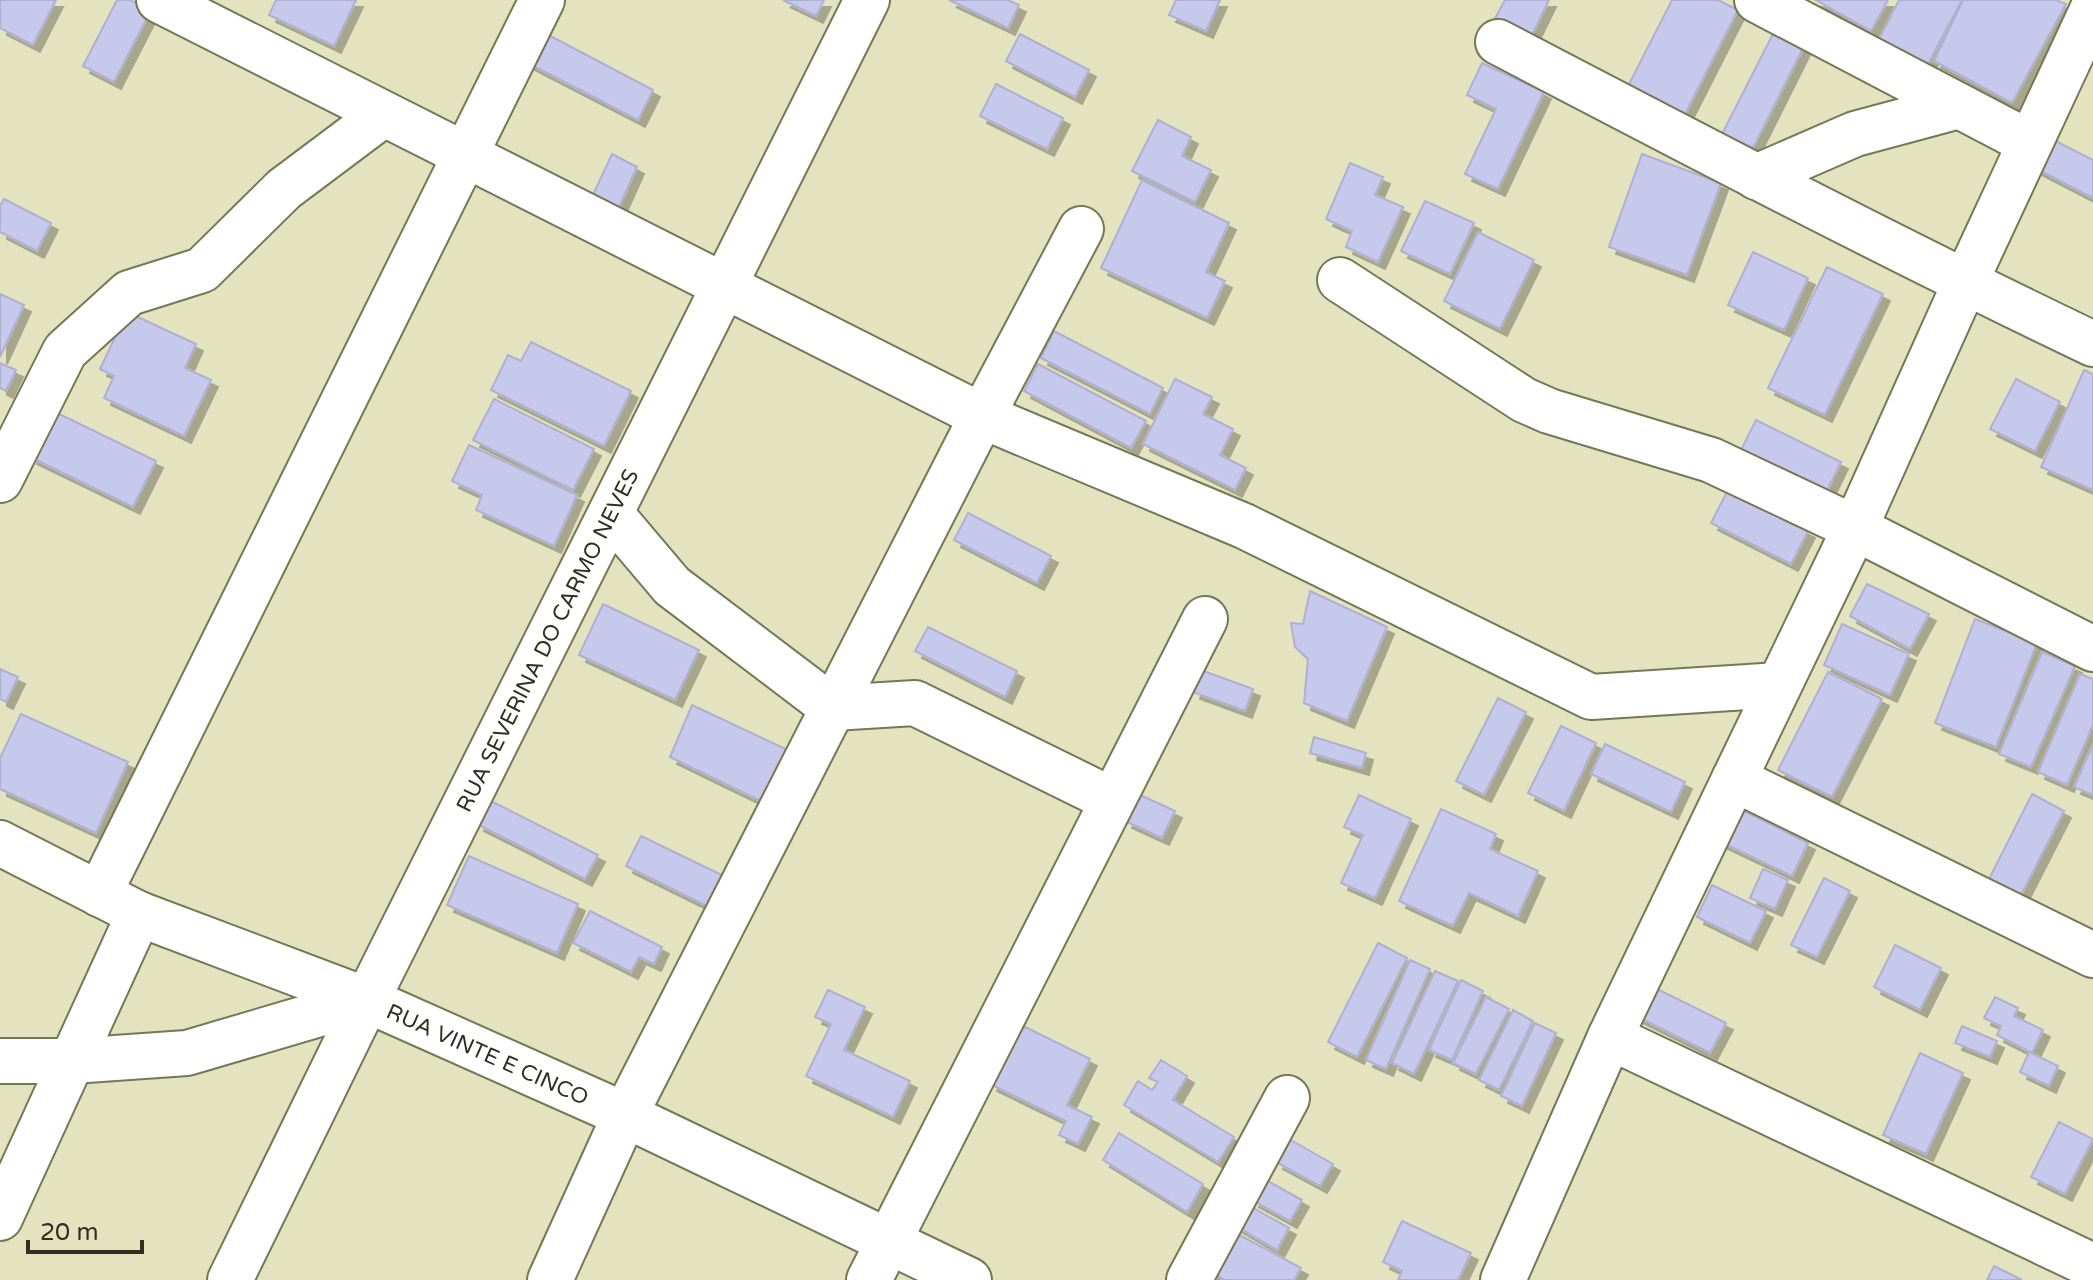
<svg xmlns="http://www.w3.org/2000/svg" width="2093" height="1280" font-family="'Varela Round',sans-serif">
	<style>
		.building { fill: #c7c9ec; stroke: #adb0d1; stroke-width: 2; filter: url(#shadow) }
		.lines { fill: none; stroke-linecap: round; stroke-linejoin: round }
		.minor-casing { stroke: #777655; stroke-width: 48 }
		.minor { stroke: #fff; stroke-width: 44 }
		.labels { text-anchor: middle; stroke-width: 7; stroke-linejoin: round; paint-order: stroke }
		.street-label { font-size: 22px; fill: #302f21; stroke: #e4e3bf }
	</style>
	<defs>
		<filter id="shadow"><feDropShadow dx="7" dy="7" stdDeviation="0" flood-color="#0004"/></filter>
	</defs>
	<rect width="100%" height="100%" fill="#e4e3bf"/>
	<path class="building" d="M0 0H56L33 45 0 28Z
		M117 0H130L151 10 114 82 83 66Z
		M276 0H356L334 46 269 15Z
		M783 0H824L816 16Z
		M949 0H1008L1019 5 1008 28Z
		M1176 0H1220L1206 31 1169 15Z
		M1505 0H1549L1529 41 1493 22Z
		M1672 0H1718L1738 10 1682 120 1625 92Z
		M1816 0H1888L1871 31Z
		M1899 0H1962L1928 64 1879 39Z
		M1963 0H2056L2066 4 2012 103 1934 61Z
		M537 29 653 90 638 120 522 60Z
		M1774 32 1804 46 1753 148 1722 134Z
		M1020 34 1089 70 1075 97 1006 61Z
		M1482 63 1544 92 1498 189 1465 174 1496 109 1467 95Z
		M996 84 1063 118 1047 149 980 116Z
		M1158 120 1191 137 1182 156 1211 170 1195 202 1132 171Z
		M2044 135 2093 160V198L2029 165Z
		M612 154 637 167 619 207 593 195Z
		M1642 154 1721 183 1687 275 1609 247Z
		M1350 163 1383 177 1375 195 1403 207 1378 262 1346 247 1352 231 1326 219Z
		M1142 180 1229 223 1206 272 1225 281 1207 318 1101 268Z
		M4 199 51 223 37 251 0 232V206Z
		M1425 201 1474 223 1450 274 1401 251Z
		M1478 232 1534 260 1500 329 1444 301Z
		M1753 252 1808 278 1784 330 1728 305Z
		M1827 267 1883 294 1825 415 1768 388Z
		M0 294 24 305 0 357Z
		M127 312 196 344 185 368 211 380 184 436 104 398 114 376 100 369Z
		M1054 331 1163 388 1150 414 1041 358Z
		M531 342 631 391 604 446 491 390 508 355 521 361Z
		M0 363 16 370 6 391 0 388Z
		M1038 364 1146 421 1131 448 1024 391Z
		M2084 370 2093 374V490L2041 467Z
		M1175 379 1212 397 1203 414 1233 429 1220 455 1246 468 1235 490 1143 444Z
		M2016 379 2060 402 2035 451 1990 429Z
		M494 399 594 449 573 490 473 440Z
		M53 411 156 461 133 507 30 457Z
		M1756 420 1841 462 1826 493 1741 450Z
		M469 445 577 495 554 546 476 510 482 495 452 481Z
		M1728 490 1808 531 1791 564 1711 523Z
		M968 513 1051 556 1037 583 954 540Z
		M1867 584 1929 614 1910 649 1850 616Z
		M1310 591 1387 627 1347 721 1304 703 1308 659 1295 647 1291 623 1303 624Z
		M603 604 699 650 675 700 579 655Z
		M1975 619 2037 643 1996 747 1935 723Z
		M1842 624 1909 654 1890 695 1824 665Z
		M928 627 1017 671 1005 697 915 651Z
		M2042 652 2075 666 2031 767 1999 754Z
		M0 669 18 677 6 702 0 699Z
		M1201 670 1253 689 1245 711 1193 692Z
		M1828 672 1882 699 1832 797 1778 770Z
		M2080 674 2093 679V725L2067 785 2038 772Z
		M1498 698 1526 712 1484 795 1456 781Z
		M692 705 792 752 767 804 670 757Z
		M21 714 128 762 96 833 0 789V758Z
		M1561 726 1596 743 1564 811 1528 793Z
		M1314 737 1366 753 1362 768 1310 753Z
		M1605 744 1685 782 1671 812 1591 774Z
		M2093 744V795L2074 787Z
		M1138 794 1175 811 1162 838 1125 821Z
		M2032 794 2064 811 2020 897 1988 881Z
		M1359 795 1411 819 1375 898 1341 883 1363 835 1344 827Z
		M489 800 598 855 585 879 477 824Z
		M1736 807 1808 843 1792 876 1719 841Z
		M1441 809 1496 834 1490 849 1538 871 1518 916 1469 893 1453 926 1399 901Z
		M641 836 728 878 713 909 626 866Z
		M469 856 578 904 557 953 447 905Z
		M1763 869 1788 880 1775 909 1750 898Z
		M1824 878 1850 891 1817 957 1791 945Z
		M1712 885 1766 911 1750 943 1697 917Z
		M590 911 662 947 654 964 639 957 631 972 573 943Z
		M1378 943 1407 958 1357 1057 1328 1042Z
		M1895 945 1941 968 1920 1010 1874 987Z
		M1410 960 1430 969 1386 1069 1366 1060Z
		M1435 971 1458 981 1414 1074 1392 1063Z
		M1461 980 1483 991 1452 1060 1429 1050Z
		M1647 984 1726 1023 1710 1053 1632 1014Z
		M828 990 865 1007 844 1050 910 1081 893 1117 806 1076 831 1024 815 1017Z
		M1486 997 1509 1009 1476 1074 1453 1063Z
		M1995 997 2018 1008 2014 1016 2043 1030 2032 1053 1997 1035 2001 1026 1984 1018Z
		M1513 1010 1533 1021 1499 1090 1479 1080Z
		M1535 1023 1556 1033 1522 1106 1501 1096Z
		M1019 1024 1090 1059 1067 1105 1092 1117 1078 1144 1059 1135 1066 1121 990 1084Z
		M1962 1026 1997 1041 1990 1057 1955 1043Z
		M2029 1052 2058 1066 2049 1086 2020 1072Z
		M1920 1053 1963 1073 1926 1154 1883 1135Z
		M1161 1060 1187 1076 1173 1100 1234 1137 1218 1162 1124 1105 1138 1081 1152 1090 1158 1082 1149 1078Z
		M2059 1122 2093 1139 2065 1194 2031 1177Z
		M1119 1133 1203 1184 1187 1212 1103 1160Z
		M1289 1139 1333 1164 1320 1186 1276 1162Z
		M1264 1179 1302 1200 1290 1221 1252 1200Z
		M1248 1205 1289 1228 1277 1250 1236 1226Z
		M1402 1221 1471 1253 1458 1280H1398L1402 1271 1383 1262Z
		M1232 1231 1301 1268 1294 1280H1225L1211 1272Z
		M1994 1266 2022 1280H1987Z"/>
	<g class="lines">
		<g class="minor-casing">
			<g id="minor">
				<path d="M159 0 982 416 1244 526 1591 697 1779 685"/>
				<path d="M1757 0 2030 143"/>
				<path d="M1498 42C1695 145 1892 248 2093 344"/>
				<path d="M1756 177 1855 134 1959 106"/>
				<path d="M1340 280 1524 400 1549 411 1711 460 1855 528 2093 649"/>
				<path d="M0 480 65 351 129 293 202 270 284 189 384 114"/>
				<path d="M611 514 672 586 833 708 915 703 1112 800"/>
				<path d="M1734 779 2093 955"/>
				<path id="s1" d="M0 843 139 914 367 1000 625 1115 969 1280"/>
				<path d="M99 894 542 0"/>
				<path d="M1610 1037 2093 1266"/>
				<path d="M0 1061H72L187 1053 367 1000"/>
				<path d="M0 1218 139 914"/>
				<path id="s2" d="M230 1280 367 1000 867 0"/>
				<path d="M550 1280 625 1115 982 416 1081 229"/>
				<path d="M869 1280 1205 619"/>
				<path d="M1189 1280 1287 1098"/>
				<path d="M1503 1280 1610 1037 1855 528 1965 283 2093 8"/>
			</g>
		</g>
		<use href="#minor" class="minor"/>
	</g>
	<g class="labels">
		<g class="street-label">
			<text dy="8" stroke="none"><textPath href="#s2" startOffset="714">RUA SEVERINA DO CARMO NEVES</textPath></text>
			<text dy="8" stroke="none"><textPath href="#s1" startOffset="532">RUA VINTE E CINCO</textPath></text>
		</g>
	</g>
	<path d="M28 1240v12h114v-12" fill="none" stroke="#302f21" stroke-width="4"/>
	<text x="40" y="1240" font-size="24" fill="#302f21" stroke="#e4e3bf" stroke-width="6" paint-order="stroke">20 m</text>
</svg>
